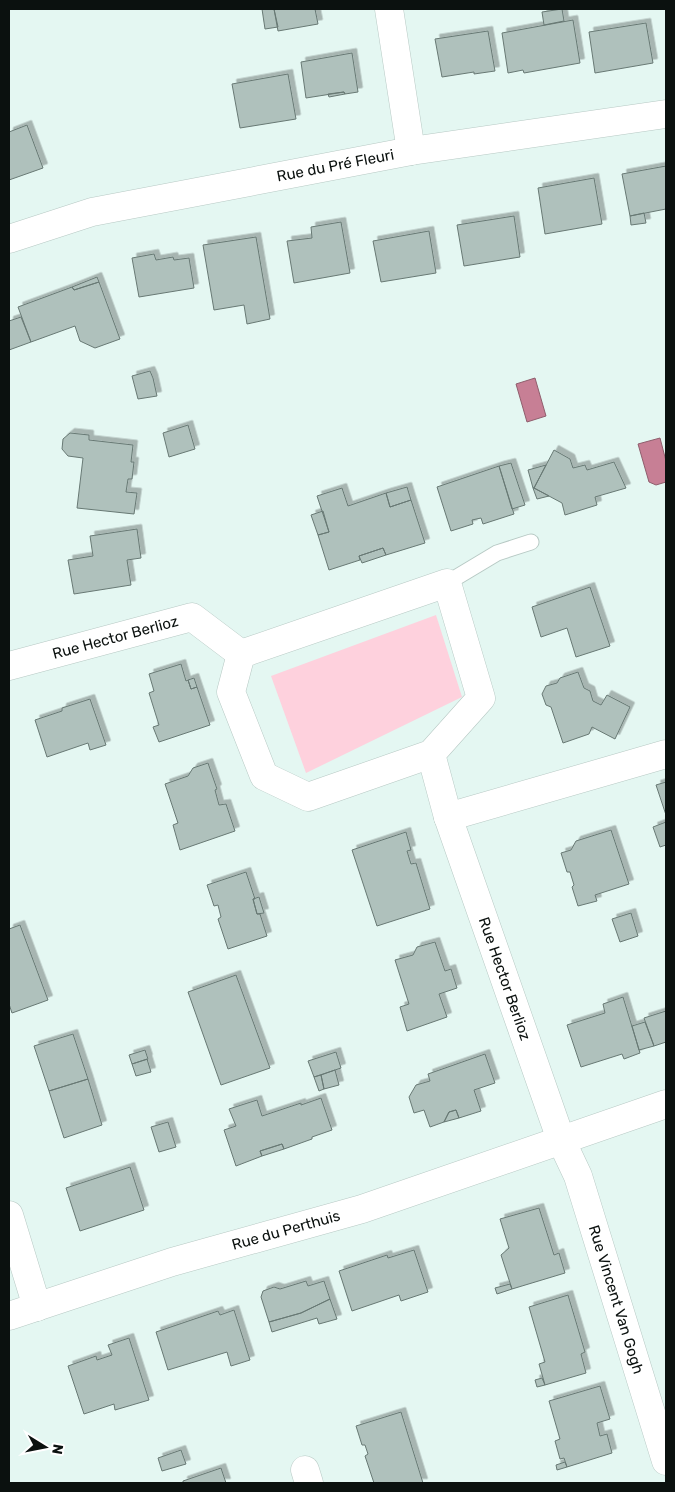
<svg xmlns="http://www.w3.org/2000/svg" width="675" height="1492" font-family="Rubik,sans-serif">
	<style>
		.green { fill: #fed1dd }
		.water { fill: #c77f95; stroke: #8f5e6d }
		.building { fill: #afc1bc; stroke: #687974; filter: url(#shadow) }
		.lines { fill: none; stroke-linecap: round; stroke-linejoin: round }
		.service-casing { stroke: #b7c9c4; stroke-width: 17 }
		.minor-casing { stroke: #b7c9c4; stroke-width: 29 }
		.service { stroke: #fff; stroke-width: 15 }
		.minor { stroke: #fff; stroke-width: 28 }
		.labels { text-anchor: middle; stroke-width: 4; stroke-linejoin: round; paint-order: stroke }
		.street-label { font-size: 15px; fill: #0b110f; stroke: #fff }
	</style>
	<defs>
		<filter id="shadow"><feDropShadow dx="4.5" dy="-4.5" stdDeviation="0" flood-color="#0004"/></filter>
	</defs>
	<rect width="100%" height="100%" fill="#e4f7f2"/>
	<path class="green" d="M436 615 462 697 306 773 271 676Z"/>
	<path class="water" d="M535 378 546 416 527 422 516 384Z
		M660 438 666 461V482L656 485 649 482 638 444Z"/>
	<path class="building" d="M262 9H274L278 27 265 29Z
		M274 9H315L318 24 278 31Z
		M562 9 564 21 544 25 542 12Z
		M573 20 580 63 524 73 523 70 508 73 502 33Z
		M646 23 653 63 595 73 589 32Z
		M488 31 495 71 474 74V72L442 77 435 39Z
		M352 53 358 92 345 94 344 92 306 98 301 62Z
		M288 74 296 119 240 128 232 84Z
		M344 92 345 94 329 97 328 94Z
		M27 125 43 168 9 180V132Z
		M666 166V209L630 216 622 174Z
		M594 178 602 224 545 234 538 188Z
		M644 213 646 223 631 225 630 216Z
		M514 216 520 257 464 266 457 225Z
		M341 222 350 273 294 283 287 241 312 238 311 227Z
		M429 231 436 273 381 282 373 241Z
		M256 237 270 319 247 324 244 305 214 310 203 245Z
		M154 254 156 260 173 257 174 260 189 258 194 288 139 297 132 258Z
		M97 277 99 282 74 290 72 287Z
		M99 282 120 339 95 348 80 341 75 326 31 342 18 307 72 287 74 290Z
		M21 317 31 342 9 350V321Z
		M150 371 153 378 157 396 138 399 132 376Z
		M188 425 195 449 169 457 163 433Z
		M70 433 89 435V440L133 445 131 462H134L132 479H128L126 492 137 493 134 514 77 508 83 458 68 456 62 449 63 439Z
		M554 450 570 459 573 468 585 465 587 470 614 462 626 488 595 497 597 505 565 515 562 503 534 488Z
		M511 463 525 505 512 509 499 466Z
		M546 465 534 488H533L528 470Z
		M499 466 514 514 483 524 481 518 472 520 473 524 451 531 437 487Z
		M407 487 411 500 390 507 386 493Z
		M342 488 348 506 386 493 390 507 411 500 425 543 386 555 383 548 359 556 360 560 329 570 318 535 329 532 317 496Z
		M533 488H534L549 496 537 499Z
		M323 511 329 532 318 535 311 515Z
		M137 529 141 558 127 560 131 585 74 594 68 560 93 556 90 536Z
		M383 548 386 555 362 563 359 556Z
		M590 587 610 646 576 657 567 628 541 637 532 607Z
		M181 664 186 681 188 680 191 689 197 687 210 725 159 742 153 727 159 725 149 693 154 691 149 674Z
		M578 672 584 688 590 691 593 701 601 705 607 695 630 707 615 739 592 727 589 734 563 743 551 707 546 705 542 694 546 686 557 683 560 678Z
		M194 678 197 687 191 689 188 680Z
		M90 699 106 745 90 750 88 743 47 757 35 720 62 711V708Z
		M208 763 217 789 215 790 219 805 226 804 235 831 180 850 173 825 178 823 165 784 188 776 193 768Z
		M666 782V815L656 785Z
		M666 822V845L660 847 653 827Z
		M611 830 629 884 595 895 597 901 578 906 572 887 574 885 570 872H567L561 853 571 850 576 841Z
		M406 832 411 850 407 851 411 864 416 863 430 909 377 926 352 850Z
		M246 872 255 899H253L257 914H260L267 936 228 949 218 919 221 917 218 905 214 906 207 885Z
		M259 897 264 913 257 914 253 899Z
		M631 913 638 936 620 942 612 919Z
		M20 925 48 1000 12 1013 9 1004V929Z
		M435 942 445 971 451 969 457 988 439 994 447 1017 407 1031 400 1007 409 1004 395 960 413 955 417 947Z
		M236 975 270 1068 221 1085 188 992Z
		M623 997 640 1053 624 1059 622 1054 581 1067 567 1025 605 1013 603 1004Z
		M666 1011V1042L654 1046 644 1018Z
		M645 1022 654 1046 639 1050 632 1026Z
		M73 1034 88 1079 49 1091 34 1046Z
		M145 1050 148 1059 132 1064 129 1055Z
		M336 1052 341 1068 314 1077 308 1061Z
		M485 1054 495 1083 474 1090 481 1111 459 1118 456 1110 449 1112 444 1122 430 1127 424 1110 414 1113 409 1097 416 1085 430 1081 428 1074Z
		M147 1059 151 1072 136 1076 132 1064Z
		M335 1070 339 1085 324 1089 321 1075Z
		M321 1075 324 1089 319 1091 314 1077Z
		M88 1079 102 1125 64 1138 49 1091Z
		M321 1098 332 1130 312 1137V1139L284 1149 282 1144 260 1151 262 1156 236 1166 224 1130 236 1126 229 1109 257 1100 262 1116 301 1103V1105Z
		M456 1110 459 1118 444 1122 449 1112Z
		M168 1122 176 1147 159 1152 151 1127Z
		M282 1144 284 1149 262 1156 260 1151Z
		M130 1167 144 1210 80 1231 66 1188Z
		M539 1208 554 1255 559 1253 565 1273 512 1289 501 1255 509 1248 500 1219Z
		M414 1250 428 1292 401 1301 399 1295 352 1311 339 1271 387 1255 388 1258Z
		M306 1281 308 1286 324 1281 330 1299 301 1313 269 1322 261 1297 263 1291 274 1287 280 1289Z
		M510 1284 512 1289 497 1294 495 1288Z
		M568 1295 585 1352 581 1354 586 1373 545 1385 539 1364 545 1362 529 1307Z
		M330 1299 337 1319 319 1324 317 1318 272 1332 269 1322 301 1313Z
		M234 1310 250 1360 231 1366 227 1352 168 1370 156 1332 218 1311 220 1315Z
		M129 1338 149 1400 115 1410 114 1404 84 1414 68 1366 96 1356 97 1360 112 1355 108 1345Z
		M542 1378 545 1385 537 1387 535 1380Z
		M600 1386 610 1419 597 1423 600 1436 607 1434 612 1453 567 1467 564 1458 560 1459 555 1441 560 1439 549 1401Z
		M401 1412 423 1483H374L365 1456 368 1454 365 1445H362L356 1426Z
		M181 1450 186 1464 162 1471 158 1458Z
		M565 1462 567 1467 557 1470 556 1465Z
		M221 1468 226 1483H183V1481Z"/>
	<g class="lines">
		<g class="service-casing">
			<path id="service" d="M447 583 497 553 531 542"/>
		</g>
		<g class="minor-casing">
			<g id="minor">
				<path d="M389 9 411 151"/>
				<path id="s1" d="M9 239 92 212 411 151 666 114"/>
				<path id="s2" d="M9 666 192 617 241 654"/>
				<path id="s3" d="M431 754 308 797 264 776 231 692 241 654 447 583 481 698 431 754 448 817 561 1140 578 1176 666 1461"/>
				<path d="M448 817 666 754"/>
				<path d="M9 1215 37 1307"/>
				<path id="s4" d="M9 1316 172 1262 362 1209 666 1104"/>
				<path d="M305 1470 309 1483"/>
			</g>
		</g>
		<use href="#service" class="service"/>
		<use href="#minor" class="minor"/>
	</g>
	<g class="labels">
		<g class="street-label">
			<text dy="5" stroke="none"><textPath href="#s1" startOffset="335">Rue du Pré Fleuri</textPath></text>
			<text dy="5" stroke="none"><textPath href="#s2" startOffset="110">Rue Hector Berlioz</textPath></text>
			<text dy="5" stroke="none"><textPath href="#s3" startOffset="958">Rue Hector Berlioz</textPath></text>
			<text dy="5" stroke="none"><textPath href="#s4" startOffset="290">Rue du Perthuis</textPath></text>
			<text dy="5" stroke="none"><textPath href="#s3" startOffset="1298">Rue Vincent Van Gogh</textPath></text>
		</g>
	</g>
	<rect width="675" height="1492" fill="none" stroke="#0b110f" stroke-width="20"/>
	<g transform="translate(45 1447) rotate(100)" stroke="#ffffff" stroke-width="4" paint-order="stroke">
	<path d="M0-4L9 19L0 12L-9 19Z" fill="#0b110f"/>
	<text y="-8" font-size="14" font-weight="bold" text-anchor="middle" fill="#0b110f">N</text>
	</g>
</svg>
